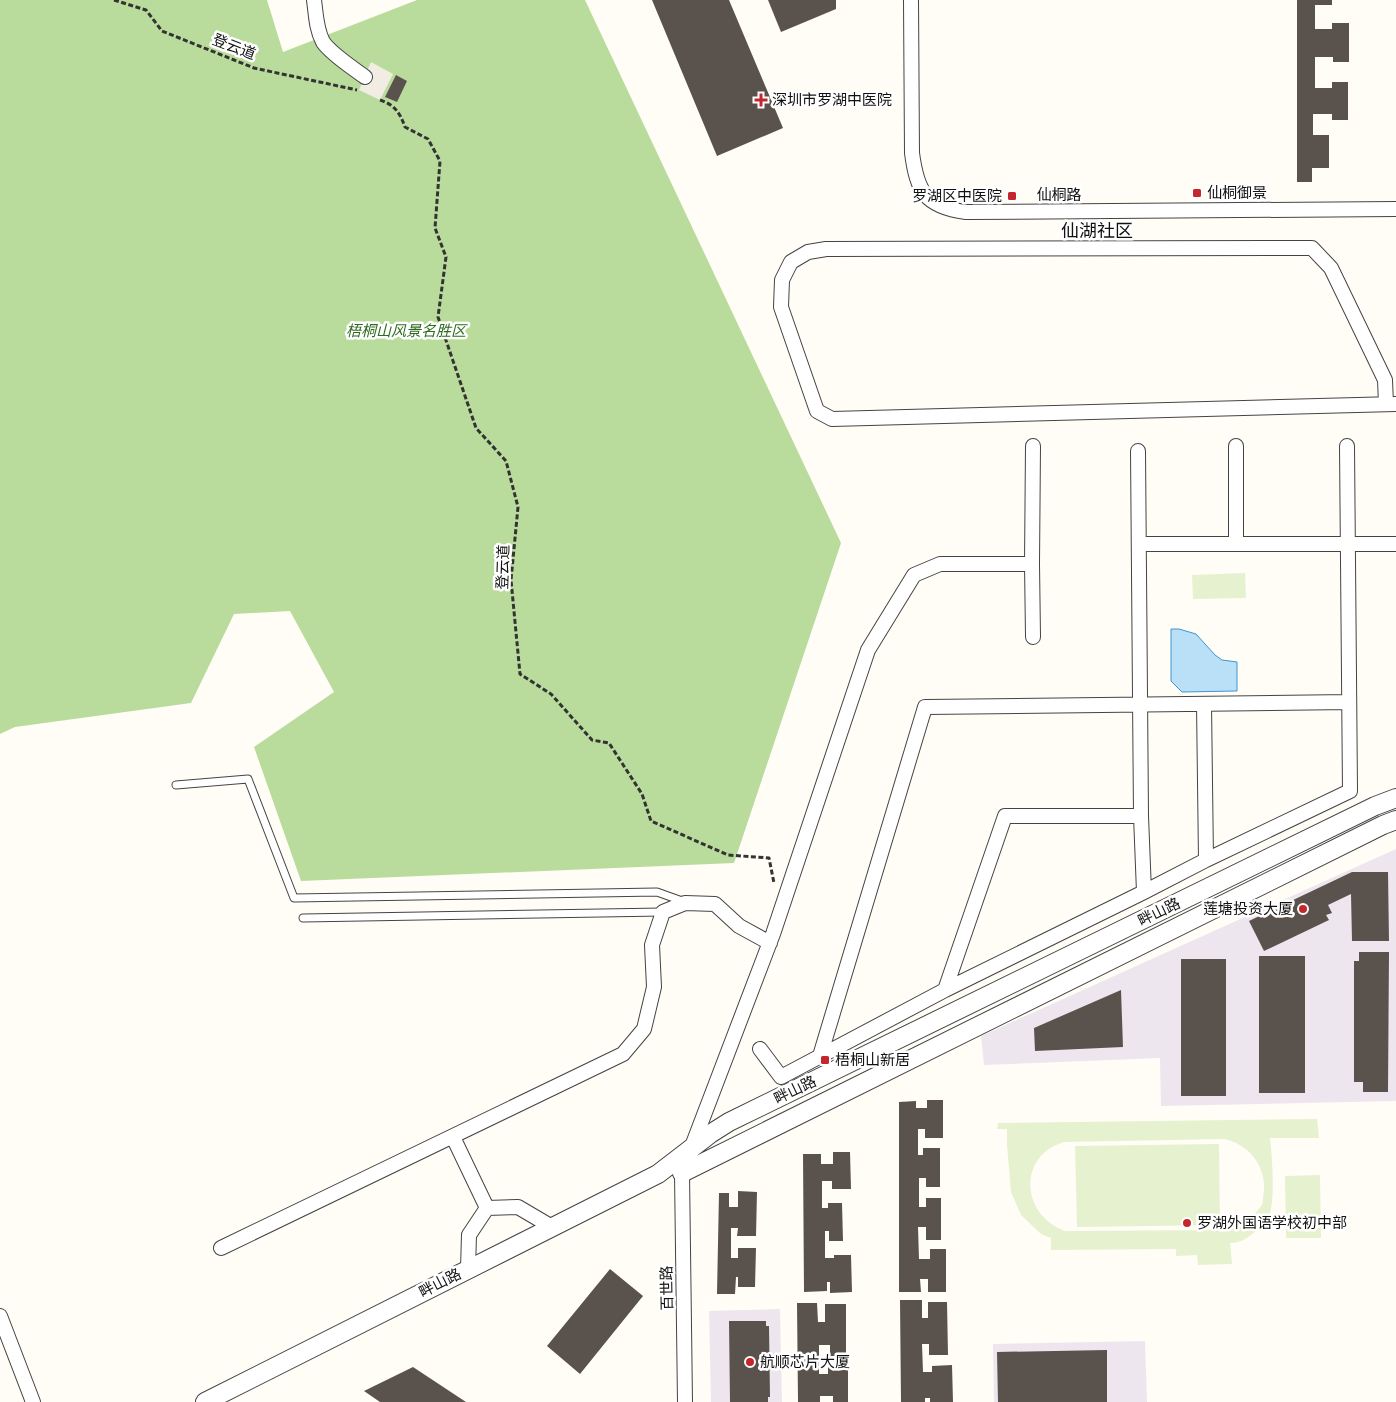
<svg xmlns="http://www.w3.org/2000/svg" width="1396" height="1402" font-family="'Playfair Display','Noto Sans SC',serif">
	<style>
		.industrial { fill: #eee6ef }
		.forest { fill: #b9dc9c }
		.pitch { fill: #e6f2cf; fill-rule: evenodd }
		.plaza { fill: #f1ede2 }
		.water { fill: #b9e0f7; stroke: #3f96cf }
		.building { fill: #5a524d }
		.lines { fill: none; stroke-linecap: round; stroke-linejoin: round }
		.service-casing { stroke: #444; stroke-width: 9 }
		.minor-casing { stroke: #444; stroke-width: 16 }
		.tertiary-casing { stroke: #444; stroke-width: 20 }
		.path { stroke: #333; stroke-width: 3; stroke-dasharray: 5 2.5; stroke-linecap: butt }
		.service { stroke: #fff; stroke-width: 7 }
		.minor { stroke: #fff; stroke-width: 14 }
		.tertiary { stroke: #fff; stroke-width: 18 }
		.poi-dot { fill: #c4262e; stroke: #fff; stroke-width: 2 }
		.labels { text-anchor: middle; stroke-width: 5; stroke-linejoin: round; paint-order: stroke }
		.street-label { font-size: 15px; fill: #111; stroke: #fff }
		.poi-label { font-size: 15px; fill: #111; stroke: #fff; text-anchor: start }
		.park-label { font-size: 15px; font-style: italic; fill: #2f6b1f; stroke: #fff }
		.quarter-label { font-size: 18px; fill: #111; stroke: #fff }
	</style>
	<rect width="100%" height="100%" fill="#fffdf5"/>
	<path class="industrial" d="M1396 849V1101L1161 1106 1160 1058 984 1065 981 1036Z
		M780 1309 782 1402H711L709 1311Z
		M1145 1341 1147 1402H994L993 1344Z"/>
	<path class="forest" d="M0 0H267L283 52 417 0H585L841 543 734 863 301 881 254 747 334 692 290 611 234 614 191 703 15 727 0 734Z"/>
	<path class="pitch" d="M1245 573 1246 598 1193 599 1192 575Z
		M1317 1119 1319 1138H1270C1272 1154 1276 1205 1268 1218 1262 1227 1250 1237 1241 1241 1238 1242 1233 1243 1230 1243L1232 1264 1198 1265 1197 1255 1176 1256V1249L1051 1250V1238L1041 1234 1021 1215 1011 1192 1007 1145V1129H997L998 1123ZM1224 1139C1251 1144 1269 1171 1263 1197 1263 1200 1263 1203 1262 1205 1261 1207 1258 1209 1257 1211 1249 1221 1241 1226 1228 1230L1065 1231C1021 1215 1017 1156 1064 1142Z
		M1219 1144 1220 1225 1077 1227 1075 1146Z
		M1320 1175 1321 1238H1286L1285 1176Z"/>
	<path class="plaza" d="M371 62 393 74 380 100 359 90Z"/>
	<path class="water" d="M1171 629H1179L1196 634 1215 655 1222 660 1237 662V691L1182 692 1171 681Z"/>
	<path class="building" d="M652 0H729L783 128 717 156Z
		M768 0H836V9L781 32Z
		M1297 0H1332V5H1315V29H1332V23H1349V62H1333V57H1315V88H1332V82H1348V120H1332V114H1313V135H1329V168H1312V182H1297Z
		M396 75 407 81 397 102 385 97Z
		M1352 872H1388L1389 941H1352L1351 894 1328 905 1332 913 1326 915 1329 920 1264 951 1249 921Z
		M1359 952H1389L1388 1092H1363V1082H1354V961H1359Z
		M1259 956H1305V1093H1259Z
		M1181 959H1226V1096H1181Z
		M1121 990 1123 1047 1035 1051 1034 1028Z
		M927 1100H943V1138H925V1129H918V1155H923V1148H940V1187H926V1178H919V1207H926V1198H941V1240H926V1227H918L919 1259H930V1249H946V1292H928V1279H920L921 1292H899V1102L916 1101V1108H927Z
		M833 1152H850L851 1189H832V1181H822V1208H828V1203H842L843 1241H829V1231H825V1258H834V1255H851L852 1292 830 1293V1282H827V1291L804 1292 803 1154H821V1164H833Z
		M738 1191 757 1192 756 1236H737L738 1228H731V1258H738V1248H756L755 1287H738V1277H736L735 1294H717L719 1193H729V1207H738Z
		M610 1269 643 1296 580 1374 547 1346Z
		M900 1300H922V1318H928V1302H947L948 1355H929V1344H922L923 1372H932V1366L952 1365 953 1402H930V1398H925V1402H901Z
		M797 1303H817L818 1322H825V1304H846V1356H830V1345H819V1374H828V1364H848V1402H833V1396H820V1402H798Z
		M729 1321H766V1326H769L770 1397H768V1402H730Z
		M1107 1350V1402H998L997 1352Z
		M413 1367 466 1402H380L364 1391Z"/>
	<g class="lines">
		<g class="service-casing">
			<path id="service" d="M176 785 248 779 294 898 657 892 685 902
				M303 918 663 912"/>
		</g>
		<g class="minor-casing">
			<path id="minor" d="M314 0C316 14 316 29 323 42 331 54 353 68 365 77
				M911 0 912 153C917 191 925 207 966 212L1396 209
				M1386 404 1385 380 1331 268 1312 248 826 249 808 252 791 262 782 280 781 307 817 411 832 419 1396 404
				M1033 446 1032 564 1033 637
				M1236 446V544
				M1138 451 1141 816 1144 892
				M1139 544H1396
				M1204 704 1206 860
				M945 990 1005 816H1141
				M760 1049 781 1077 945 990 1144 892 1206 860 1350 791 1347 446
				M820 1056 925 707 1349 702
				M453 1137 487 1208
				M691 1149 773 934 868 650 914 575 940 564H1032
				M682 1173 685 1402
				M221 1248 623 1054 644 1029 654 987 652 945 663 912 685 903 715 904 739 926 770 943
				M468 1269 469 1235 487 1208 518 1207 552 1227
				M0 1316 33 1402"/>
		</g>
		<g class="tertiary-casing">
			<path id="tertiary" d="M682 1173 1383 825 1396 820
				M205 1402 658 1174 710 1134 729 1122 1375 806 1396 798"/>
		</g>
		<path class="path" d="M114 0 146 10 162 31 254 68 357 90
			M380 100C395 105 400 113 405 127L428 139 440 161 435 228 446 257 438 317 476 428 506 461 518 507 511 580 520 674 551 694 592 740 609 743 642 794 651 821 728 855 769 858 774 883"/>
		<use href="#service" class="service"/>
		<use href="#minor" class="minor"/>
		<use href="#tertiary" class="tertiary"/>
	</g>
	<g class="poi-dot">
		<path d="M758.5 92.5h5v5h5v5h-5v5h-5v-5h-5v-5h5z"/>
		<rect x="1192" y="188" width="10" height="10" rx="2.5"/>
		<rect x="1007" y="191" width="10" height="10" rx="2.5"/>
		<circle cx="1303" cy="909" r="5"/>
		<rect x="820" y="1055" width="10" height="10" rx="2.5"/>
		<circle cx="1187" cy="1223" r="5"/>
		<circle cx="750" cy="1362" r="5"/>
	</g>
	<g class="labels">
		<g class="street-label">
			<text transform="translate(234 47) rotate(21)" y="5">登云道</text>
			<text x="1059" y="200">仙桐路</text>
			<text transform="translate(503 567) rotate(-88)" y="5">登云道</text>
			<text transform="translate(1159 912) rotate(-26)" y="5">畔山路</text>
			<text transform="translate(795 1090) rotate(-26)" y="5">畔山路</text>
			<text transform="translate(440 1283) rotate(-27)" y="5">畔山路</text>
			<text transform="translate(667 1288) rotate(-91)" y="5">百世路</text>
		</g>
		<g class="poi-label">
			<text x="772" y="105">深圳市罗湖中医院</text>
			<text x="1207" y="198">仙桐御景</text>
			<text x="1002" y="201" text-anchor="end">罗湖区中医院</text>
			<text x="1293" y="914" text-anchor="end">莲塘投资大厦</text>
			<text x="835" y="1065">梧桐山新居</text>
			<text x="1197" y="1228">罗湖外国语学校初中部</text>
			<text x="760" y="1367">航顺芯片大厦</text>
		</g>
		<g class="park-label">
			<text x="406" y="336">梧桐山风景名胜区</text>
		</g>
		<g class="quarter-label">
			<text x="1097" y="237">仙湖社区</text>
		</g>
	</g>
</svg>
